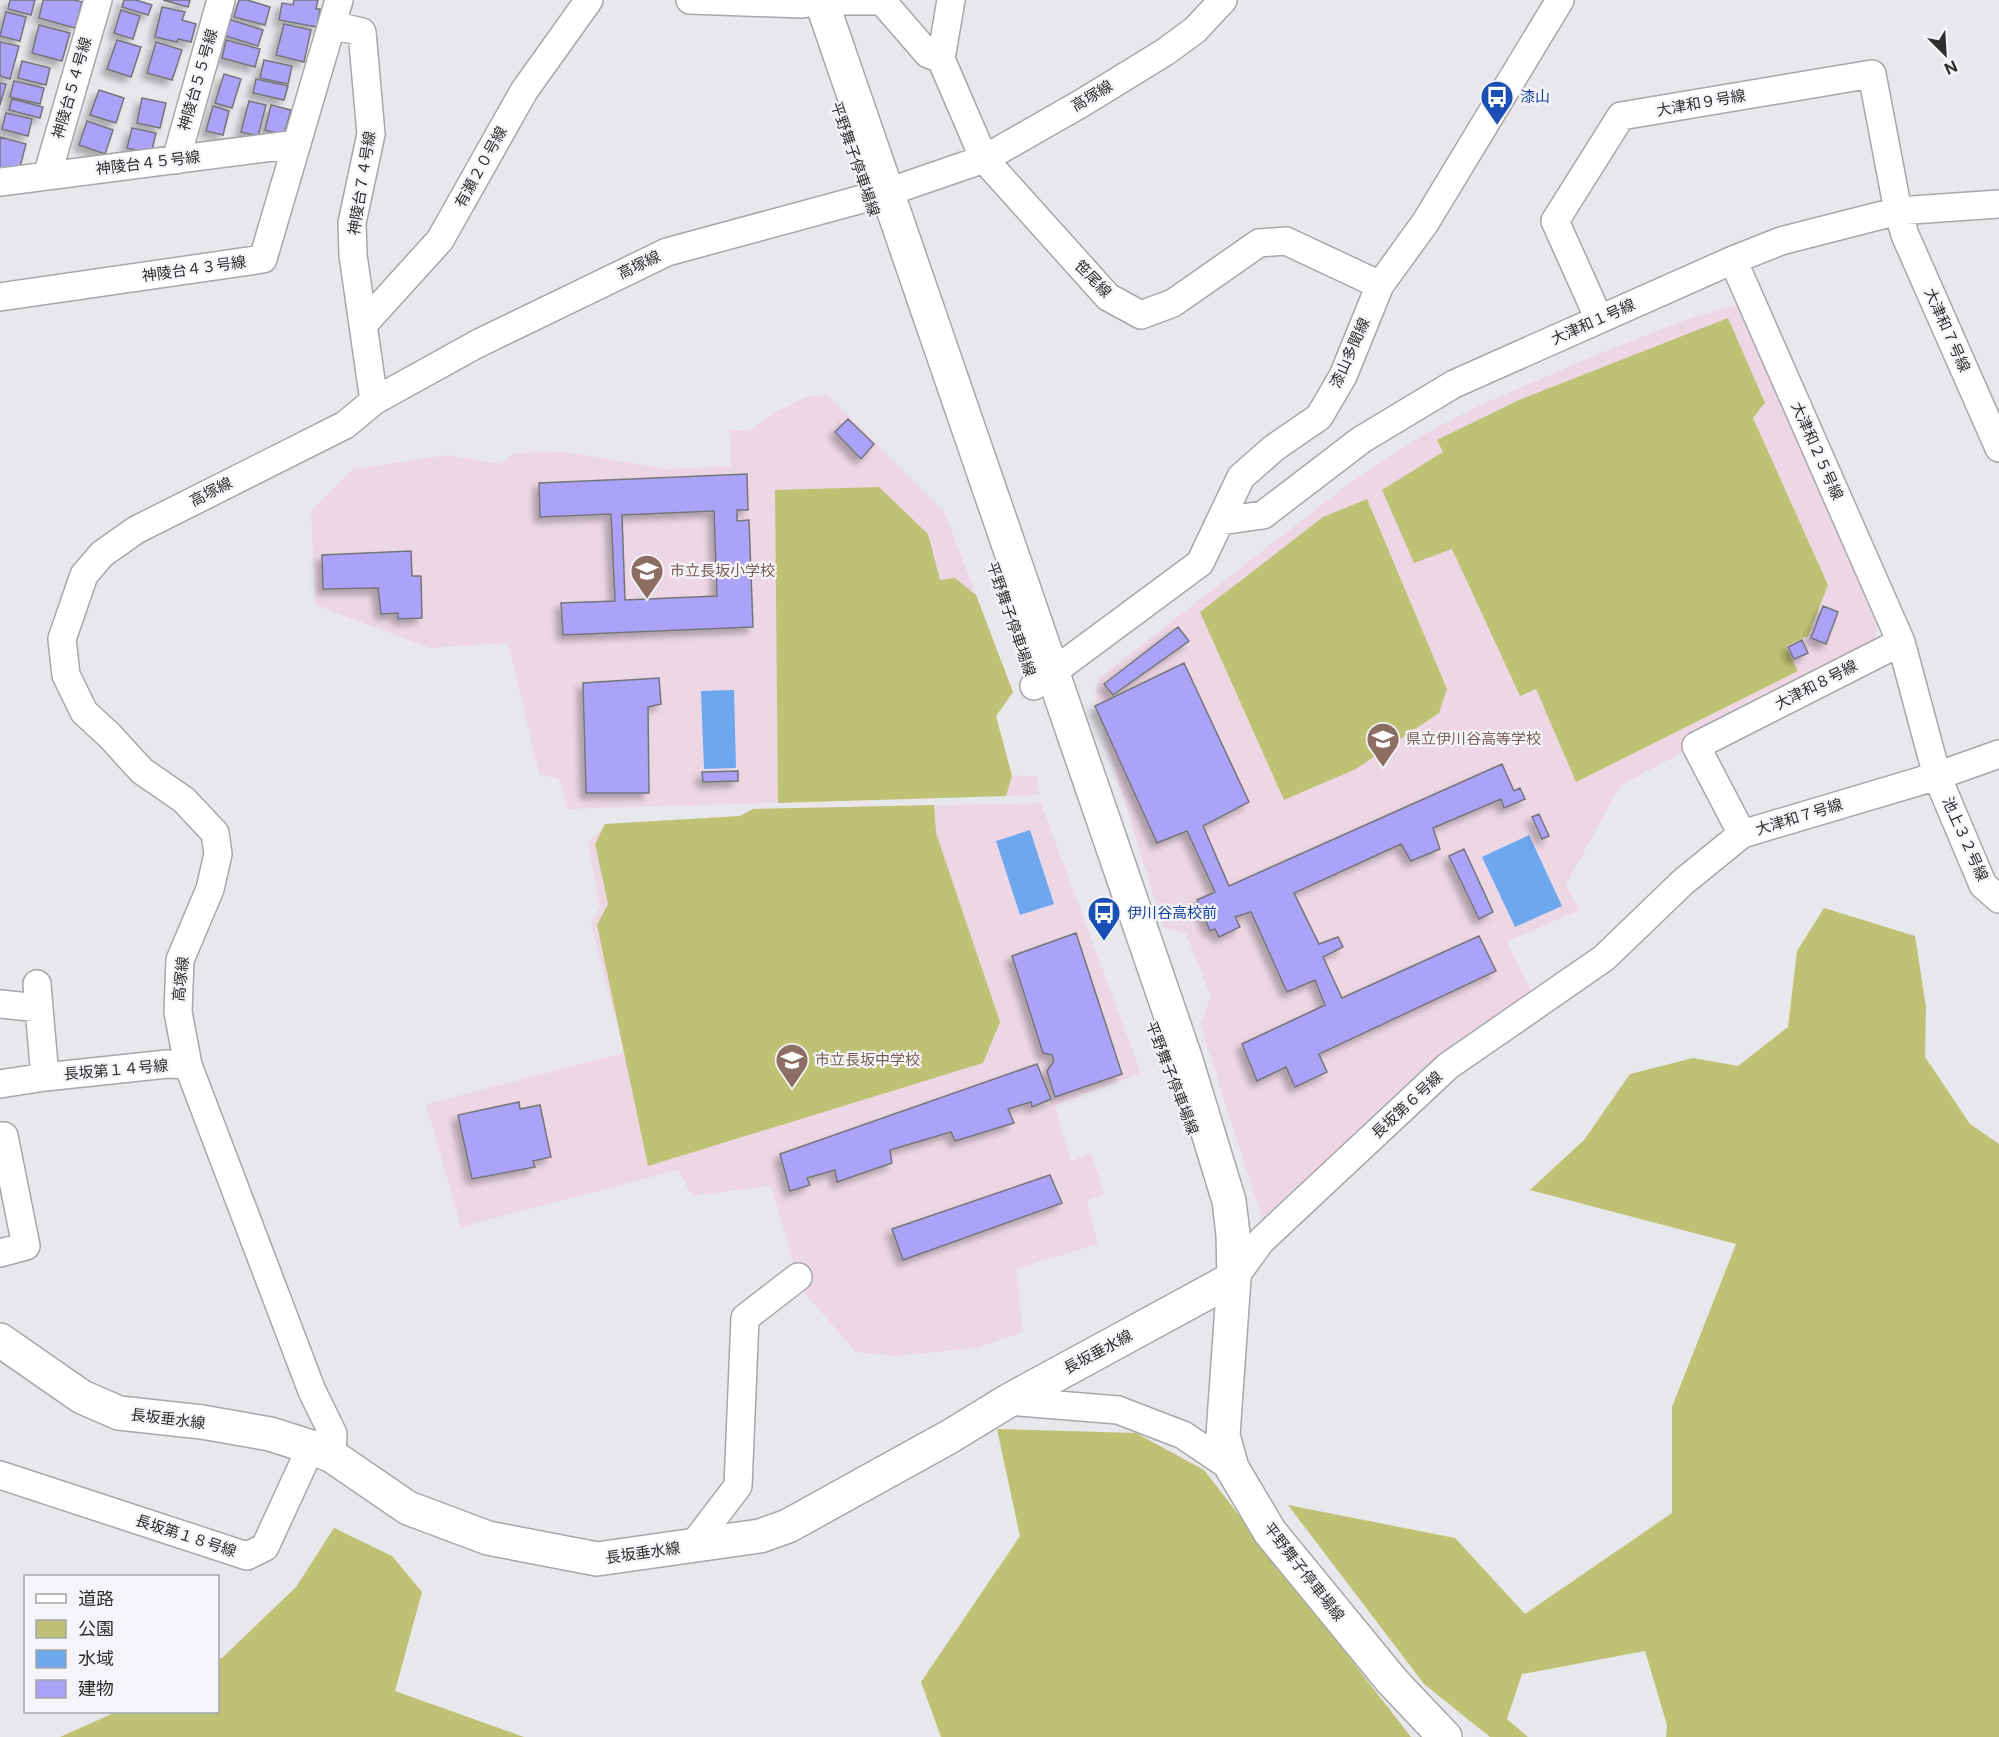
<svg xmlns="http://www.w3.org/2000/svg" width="1999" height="1737" font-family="'Public Sans','Noto Sans JP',sans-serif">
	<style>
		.education { fill: #edd7e5 }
		.green { fill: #bfc274 }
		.water { fill: #6da7ee }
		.building { fill: #aca3f8; stroke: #757579; stroke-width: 1.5; fill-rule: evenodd; filter: url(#shadow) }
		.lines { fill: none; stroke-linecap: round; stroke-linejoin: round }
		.minor-casing { stroke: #a7a7aa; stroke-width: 30 }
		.major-casing { stroke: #a7a7aa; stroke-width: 36 }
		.minor { stroke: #fff; stroke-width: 27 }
		.major { stroke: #fff; stroke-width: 33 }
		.labels { text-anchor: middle; stroke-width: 4.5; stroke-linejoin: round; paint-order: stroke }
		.street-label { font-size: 15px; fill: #2e2e2f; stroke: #f5f5f9 }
		.transit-label { font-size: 15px; fill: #164399; stroke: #f5f5f9; text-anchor: start }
		.education-label { font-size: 15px; fill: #785e54; stroke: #f5f5f9; text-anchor: start }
	</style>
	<defs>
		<filter id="shadow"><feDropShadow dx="-5.5" dy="5.5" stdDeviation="3" flood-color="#0004"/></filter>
	</defs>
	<rect width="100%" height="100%" fill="#e8e8ec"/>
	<path class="education" d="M1738 305 1877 625 1875 639 1681 740 1685 751 1620 786 1566 885 1579 910 1507 942 1532 992 1483 1026 1408 1084 1337 1157 1262 1219 1200 1024 1211 997 1186 934 1163 927 1095 705 1098 679 1355 479 1428 432 1480 405 1596 355 1693 317Z
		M828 395 944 511 1013 692 996 716 1012 775 1037 776 1040 795 568 809 559 779 539 774 508 643 430 648 315 605 311 511 353 469 448 455 500 464 514 453 567 452 668 469 731 466 729 430 749 431 774 413 807 396Z
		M1041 803 1141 1073 1055 1105 1071 1161 1091 1153 1105 1194 1087 1201 1098 1244 1016 1269 1023 1332 976 1348 895 1356 856 1352 801 1289 771 1186 692 1196 678 1170 461 1227 426 1104 624 1053 591 924 600 907 588 844 605 824 740 816 753 809Z"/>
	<path class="green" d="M1728 318 1765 403 1753 418 1828 585 1808 636 1786 646 1798 671 1576 782 1536 689 1520 696 1452 549 1414 563 1382 490 1443 452 1437 440 1519 400Z
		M879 487 928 534 940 580 955 578 976 595 1013 692 996 716 1012 776 1006 796 778 803 775 490Z
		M1367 499 1447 689 1439 713 1356 769 1284 800 1200 612 1323 517Z
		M934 805 936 833 1000 1022 983 1063 648 1166 597 925 608 904 595 844 605 824 740 816 753 809Z
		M1824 908 1915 936 1926 1007 1925 1057 1970 1124 1999 1144V1737H1666L1667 1725 1645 1651 1522 1674 1507 1719 1528 1737H1490L1424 1684 1288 1505 1455 1538 1525 1614 1672 1513V1407L1736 1244 1530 1190 1584 1140 1630 1074 1693 1058 1738 1066 1788 1027 1797 951Z
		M997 1429 1136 1433 1204 1470 1411 1737H941L921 1682 1020 1536Z
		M334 1528 392 1556 422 1592 395 1691 524 1737H60L116 1712H218V1660L223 1657 296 1587Z"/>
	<path class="water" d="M734 690 736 768 704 769 701 691Z
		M1030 830 1054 904 1020 915 996 841Z
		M1529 835 1562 906 1515 927 1482 857Z"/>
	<path class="building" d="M10 0H35L31 15 8 9Z
		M43 0H74L82 2 75 28 39 18Z
		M124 0H136L152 5 148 15 122 7Z
		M163 0H190L188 7Z
		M239 0H247L270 7 265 25 234 17Z
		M294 0H318L316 9H320L317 27 279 20 282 3 293 5Z
		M162 7 185 12 182 20 196 24 191 42 178 39 177 42 155 37Z
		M121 10 140 16 133 39 114 33Z
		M6 12 26 17 20 41 0 36Z
		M228 19 263 30 258 46 222 35Z
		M284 24 311 30 304 62 276 55Z
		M39 25 70 33 62 61 32 53Z
		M117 40 141 47 131 77 107 69Z
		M226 40 260 49 255 67 222 58Z
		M0 42 19 46 10 79 0 76Z
		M156 42 182 50 172 80 147 73Z
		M264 60 292 66 288 84 260 78Z
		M22 61 50 68 46 85 18 78Z
		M224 74 241 79 232 108 215 103Z
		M256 79 288 86 284 100 253 93Z
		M14 81 44 88 40 104 10 97Z
		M0 83 6 84 0 105Z
		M99 90 124 98 116 123 90 115Z
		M142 98 166 103 160 128 137 123Z
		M12 99 43 107 40 118 9 110Z
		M249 101 266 105 258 136 241 132Z
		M271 105 291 110 284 135 265 130Z
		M213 106 229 111 223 135 206 131Z
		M6 113 32 119 28 136 2 129Z
		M87 121 113 130 105 154 79 145Z
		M132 128 156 133 151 154 127 148Z
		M0 137 26 144 18 174 0 170Z
		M848 419 874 444 861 459 835 432Z
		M747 474 748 510H737V521L749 520 753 627 563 635 561 603 615 601 611 514 540 517 539 483ZM714 511 717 596 625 600 622 515Z
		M411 551 412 576H421L422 618 398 619V613L381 614 378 588 323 589 322 555Z
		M1823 606 1838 612 1826 644 1811 638Z
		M1178 627 1189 641 1113 695 1104 684Z
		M1802 640 1808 653 1794 659 1788 647Z
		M1184 663 1249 802 1203 826 1229 886 1502 764 1514 791 1520 788 1525 799 1504 808 1501 799 1433 828 1440 849 1411 861 1401 844 1294 893 1319 944 1338 937 1343 947 1323 957 1342 998 1479 936 1496 971 1319 1054 1327 1072 1295 1087 1286 1067 1257 1081 1242 1044 1325 1005 1315 980 1287 992 1251 912 1235 917 1240 927 1219 937 1215 929 1210 931 1197 900 1215 892 1187 831 1157 843 1095 706Z
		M659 678 661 704 648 707 649 793H586L583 683Z
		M738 771V781L703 782 702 772Z
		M1539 814 1549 836 1542 839 1532 817Z
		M1464 849 1493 912 1479 919 1449 856Z
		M1076 933 1122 1074 1055 1097 1047 1071 1054 1061 1052 1055 1043 1053 1012 956Z
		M1037 1064 1051 1099 1032 1107 1031 1102 1008 1109 1014 1123 955 1141 951 1132 890 1150 892 1163 837 1182 835 1170 807 1178 810 1185 790 1191 780 1154Z
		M519 1102 520 1109 540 1105 551 1157 533 1161 535 1167 472 1179 458 1115Z
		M1050 1175 1062 1203 903 1260 892 1229Z"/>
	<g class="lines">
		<g class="minor-casing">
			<path id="minor" d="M690 0 802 4 822 1H882L928 54 941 59
				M951 0 941 59 984 159 1108 297 1141 315 1173 303 1259 243 1286 241 1380 285
				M332 25 362 32 371 134 352 223 353 255 374 401
				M176 160 221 0
				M47 176 98 0
				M0 182 297 144
				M1733 260 1901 642
				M0 297 263 259 339 0
				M1599 319 1555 221 1621 116 1872 74 1898 211 1905 235 1999 448
				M363 325 440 240 524 91 589 0
				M1220 521 1263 515 1361 440 1454 384 1733 260 1781 241 1898 211 1999 204
				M1034 686 1200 563 1241 477 1274 448 1319 417 1343 376 1380 285 1425 223 1560 0
				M1742 834 1696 746 1901 642 1937 776 1983 885 1999 899
				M37 984 39 1008
				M0 1004 39 1008 45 1077
				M0 1084 45 1077 167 1064 188 1065
				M0 1136H4L26 1246 0 1253
				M1234 1278 1261 1241 1448 1066 1604 958 1683 882 1742 834 1937 776 1999 754
				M1008 1401 1118 1410 1183 1435 1232 1468
				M332 1456 333 1434 312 1391 188 1065 178 1012 180 960 210 889 218 854 215 833 184 800 142 771 110 736 84 712 66 675 62 639 84 575 102 554 136 530 345 425 374 401 477 344 667 252 888 192 984 159 1082 103 1165 52 1195 30 1223 0
				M0 1475 247 1556 265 1547 311 1447
				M693 1545 738 1486 745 1318 798 1277"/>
		</g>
		<g class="major-casing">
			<path id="major" d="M821 0 1185 1057 1229 1201 1233 1234 1234 1278 1223 1435 1232 1468 1270 1532 1392 1681 1445 1737
				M0 1340 82 1397 119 1413 202 1422 270 1434 311 1447 332 1456 408 1508 488 1538 597 1559 760 1536 788 1526 949 1437 1008 1401 1234 1278"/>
		</g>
		<use href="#minor" class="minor"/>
		<use href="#major" class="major"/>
	</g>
	<defs>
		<g id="bus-pin" transform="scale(1.725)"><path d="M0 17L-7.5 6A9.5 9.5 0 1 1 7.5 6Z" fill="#1a4fb4" stroke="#f5f5f9"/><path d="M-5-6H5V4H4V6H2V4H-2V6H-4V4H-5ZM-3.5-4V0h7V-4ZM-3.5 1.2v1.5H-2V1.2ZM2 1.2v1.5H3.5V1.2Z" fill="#fff"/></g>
		<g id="school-pin" transform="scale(1.725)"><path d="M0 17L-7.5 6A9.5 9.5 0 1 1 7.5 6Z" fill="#8d6e63" stroke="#f5f5f9"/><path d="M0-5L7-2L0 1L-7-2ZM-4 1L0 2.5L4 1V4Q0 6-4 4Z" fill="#fff"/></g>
	</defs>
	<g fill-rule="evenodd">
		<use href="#bus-pin" x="1497" y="97"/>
		<use href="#school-pin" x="647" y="571"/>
		<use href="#school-pin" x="1383" y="739"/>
		<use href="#bus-pin" x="1104" y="913"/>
		<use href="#school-pin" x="792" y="1060"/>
	</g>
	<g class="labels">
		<g class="street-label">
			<text transform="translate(198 80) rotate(-74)" y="5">神陵台５５号線</text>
			<text transform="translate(72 88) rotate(-74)" y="5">神陵台５４号線</text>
			<text transform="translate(1092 96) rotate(-31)" y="5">高塚線</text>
			<text transform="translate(1701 103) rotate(-10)" y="5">大津和９号線</text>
			<text transform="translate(855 159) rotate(71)" y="5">平野舞子停車場線</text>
			<text transform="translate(148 163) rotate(-7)" y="5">神陵台４５号線</text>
			<text transform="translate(481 167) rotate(-61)" y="5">有瀬２０号線</text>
			<text transform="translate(362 183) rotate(-81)" y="5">神陵台７４号線</text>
			<text transform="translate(639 265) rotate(-26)" y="5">高塚線</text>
			<text transform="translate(194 269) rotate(-8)" y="5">神陵台４３号線</text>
			<text transform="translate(1093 279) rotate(46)" y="5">笹尾線</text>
			<text transform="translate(1593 322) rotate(-24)" y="5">大津和１号線</text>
			<text transform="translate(1947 330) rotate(66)" y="5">大津和７号線</text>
			<text transform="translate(1350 353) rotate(-66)" y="5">漆山多聞線</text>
			<text transform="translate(1817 451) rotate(66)" y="5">大津和２５号線</text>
			<text transform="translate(211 492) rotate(-27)" y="5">高塚線</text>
			<text transform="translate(1011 619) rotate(71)" y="5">平野舞子停車場線</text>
			<text transform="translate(1816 685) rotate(-27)" y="5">大津和８号線</text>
			<text transform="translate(1799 817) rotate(-17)" y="5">大津和７号線</text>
			<text transform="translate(1965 839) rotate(66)" y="5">池上３２号線</text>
			<text transform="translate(181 979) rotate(-84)" y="5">高塚線</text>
			<text transform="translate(116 1070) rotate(-5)" y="5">長坂第１４号線</text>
			<text transform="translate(1172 1078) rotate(69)" y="5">平野舞子停車場線</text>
			<text transform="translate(1407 1105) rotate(-43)" y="5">長坂第６号線</text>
			<text transform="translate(1098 1352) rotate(-28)" y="5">長坂垂水線</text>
			<text transform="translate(168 1419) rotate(7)" y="5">長坂垂水線</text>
			<text transform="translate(186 1536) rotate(18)" y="5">長坂第１８号線</text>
			<text transform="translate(643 1553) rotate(-8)" y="5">長坂垂水線</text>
			<text transform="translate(1304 1572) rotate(52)" y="5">平野舞子停車場線</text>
		</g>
		<g class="transit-label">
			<text x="1520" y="102">漆山</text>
			<text x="1127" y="918">伊川谷高校前</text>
		</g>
		<g class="education-label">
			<text x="670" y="576">市立長坂小学校</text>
			<text x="1406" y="744">県立伊川谷高等学校</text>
			<text x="815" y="1065">市立長坂中学校</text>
		</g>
	</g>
	<rect x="24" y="1575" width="195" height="138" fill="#f5f5f9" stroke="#a5a5a8" stroke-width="1.5"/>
	<rect x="36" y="1594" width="30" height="9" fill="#ffffff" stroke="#a5a5a8" stroke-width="1.5"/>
	<text x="78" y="1605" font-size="18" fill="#2e2e2f">道路</text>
	<rect x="36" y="1620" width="30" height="18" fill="#bfc274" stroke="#a5a5a8" stroke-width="1.5"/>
	<text x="78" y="1635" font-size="18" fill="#2e2e2f">公園</text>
	<rect x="36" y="1650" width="30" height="18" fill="#6da7ee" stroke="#a5a5a8" stroke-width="1.5"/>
	<text x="78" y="1665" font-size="18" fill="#2e2e2f">水域</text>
	<rect x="36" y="1680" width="30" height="18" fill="#aca3f8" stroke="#a5a5a8" stroke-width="1.5"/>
	<text x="78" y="1695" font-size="18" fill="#2e2e2f">建物</text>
	<g transform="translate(1945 54) rotate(156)" stroke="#f5f5f9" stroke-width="4.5" paint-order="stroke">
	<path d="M0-4.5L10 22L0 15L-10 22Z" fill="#2e2e2f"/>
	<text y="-9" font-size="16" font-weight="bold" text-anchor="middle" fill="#2e2e2f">N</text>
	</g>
</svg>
